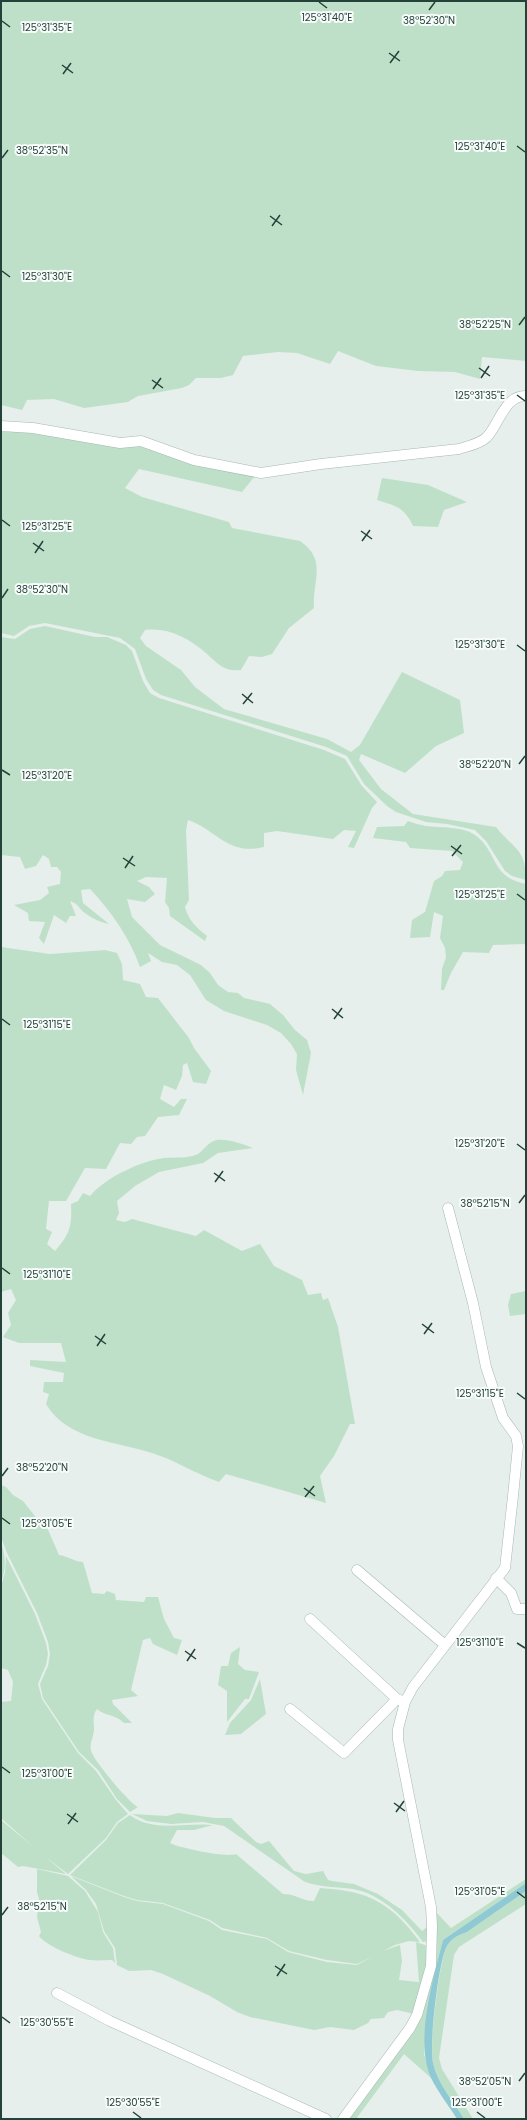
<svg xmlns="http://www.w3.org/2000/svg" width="527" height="2120" font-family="Poppins,sans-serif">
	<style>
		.green { fill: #bfe0c8 }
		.water { fill: #8ec9d4 }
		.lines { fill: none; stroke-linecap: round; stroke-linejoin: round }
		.street-casing { stroke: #a8b8b2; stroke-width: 11 }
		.street { stroke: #fff; stroke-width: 10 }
		.ticks { fill: none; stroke: #24423a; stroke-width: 1.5 }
		.ticks-label { font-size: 10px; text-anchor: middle; fill: #24423a; stroke: #f7fbf9; stroke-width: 4; stroke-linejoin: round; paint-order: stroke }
	</style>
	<rect width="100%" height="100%" fill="#e6efeb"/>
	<path class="green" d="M1 1H526V361L482 357 480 379 455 372 418 371 376 366 338 351 330 364 297 353 278 352 243 356 233 375 221 378H196L189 385 182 388 138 396 128 402 84 408 54 399 27 400 22 410 1 405Z
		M1 432H31L139 445 255 476 242 492 139 469 125 488 142 497 229 522 232 528 300 541C328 560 312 581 314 608L289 628 272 654 262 657 249 656 241 670C224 672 218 664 207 654 189 638 168 627 145 630L140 638 146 646 181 670 195 687 224 709 327 739 351 752 360 745 402 672 460 700 464 733 436 746 405 773 361 754 359 760 381 789 413 814 496 827C514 850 526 848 526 880L512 876 505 871 486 841 475 830 447 824 426 822 396 812 387 806 364 784 347 756 326 747 161 695 153 690 146 679 135 649 120 638 45 623 29 626 14 636 1 633Z
		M382 478 428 485 467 502 444 510 438 527 413 526C404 507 396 506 377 500Z
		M45 626 95 637H107L126 645 132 651 143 681 150 693 159 698 324 750 345 759 362 786 377 802 372 808 354 848 348 847 356 831 344 830 333 839 277 831 264 833V847C228 856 217 830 188 820L186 830 189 900 185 907C189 921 196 927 207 936L205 941 170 916 169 908 165 902 167 878 146 877 137 881 149 887 155 894 145 902 127 899 132 917 160 945 201 965 210 973 218 985 228 992 238 993 244 998 270 1004 283 1015 295 1030 307 1040 311 1053 303 1095 296 1070 297 1054 291 1044 281 1033 267 1025 224 1011 206 1000 190 975 177 965 162 962 148 953 151 961 140 967C130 938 111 911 90 889L81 890 83 903 109 924C100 922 93 919 85 913 79 909 79 904 70 901L76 916H70L66 923 54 915 44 944 39 938 45 922 29 921 28 913 14 905 40 900 49 893 47 887 60 884 61 872 57 867H51L49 859 43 855 36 866 25 869 20 857 1 855V637L15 639 30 629Z
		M408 821C414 823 420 825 426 826 441 828 462 826 475 835 498 851 490 877 526 884V944L493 945 489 953 463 952 451 973 444 990H441L442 969 446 957 445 948 440 938 443 916 434 912 430 937 410 938 412 920 425 912 434 881 442 876 445 871 460 870 463 862 452 851 410 848 406 842 373 838 377 827 404 826Z
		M1 947 50 954 105 950 117 953 122 964 123 980 140 984 146 997 158 998 189 1038 194 1048 211 1071 206 1084 193 1082 187 1063 183 1065 182 1076 176 1090 164 1085 160 1099 174 1107 181 1099H187L179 1115 158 1117 145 1136 137 1137 131 1144 120 1143 106 1169 85 1168 66 1201H49L46 1229 52 1232 47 1244 55 1251C70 1234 72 1226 71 1204L78 1201 83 1193 90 1196C105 1178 140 1161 164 1158 175 1157 188 1159 198 1154 204 1150 209 1141 217 1140 229 1139 242 1144 253 1148L218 1153 203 1163 159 1172 135 1186 117 1201 119 1213 116 1220 125 1222 132 1219 196 1236 204 1230 242 1251 260 1244 274 1266 302 1280 308 1295 321 1293 323 1300 328 1298 338 1327 355 1424H350L334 1456 320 1476 326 1503 226 1474 219 1482C196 1474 175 1460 152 1453 116 1441 68 1441 46 1404L49 1394 43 1392 44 1382H63L64 1373 30 1366V1360L66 1362 61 1343H19L3 1337 11 1325 8 1313 16 1300 11 1289 1 1292Z
		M526 1291V1314L510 1316 508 1305 511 1294Z
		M1 1485 6 1487 13 1495 23 1501 38 1520 45 1523 59 1555C68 1556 72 1561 83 1562L92 1593 104 1594 107 1591 115 1594 116 1600 144 1602 146 1597H158L164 1619 174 1638 182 1640 177 1655 153 1644 150 1638 143 1640 131 1690 138 1696 112 1700 113 1704 132 1723H124C115 1714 105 1716 97 1709 92 1716 94 1721 94 1729 94 1738 88 1744 92 1753 96 1763 129 1803 138 1807L130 1812 117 1799 98 1770 79 1752 43 1698 40 1684 48 1666 50 1654 48 1642 37 1613 7 1553 1 1537Z
		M1 1543C6 1557 6 1569 1 1583Z
		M6 1556 35 1614 46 1643 48 1654 46 1665 38 1684 42 1699 78 1753 96 1771 116 1800 128 1814 117 1822 106 1838 68 1874 39 1852 1 1818V1702L11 1701 13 1682 8 1670 1 1668V1586L5 1573Z
		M240 1647 238 1664 245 1670 259 1672 249 1699H245L227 1722V1691L218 1685 221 1666H228L231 1653Z
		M260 1679 266 1714 241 1734 225 1735 230 1723 251 1700Z
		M178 1813 215 1818H231L256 1842 261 1844 269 1841 294 1871 306 1874 323 1871 328 1880 332 1881 354 1884 378 1894 402 1910 422 1931 427 1927 428 1941 423 1942C406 1919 382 1894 353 1889 337 1887 321 1887 305 1882L224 1826 203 1822 171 1824 147 1821 132 1814 167 1816Z
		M130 1815C153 1833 186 1822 213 1825L194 1830H177L170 1843C179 1848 228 1858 236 1854L283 1894C296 1894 302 1901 314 1901L320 1888C369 1891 390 1902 420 1942L409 1941 395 1945 357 1964 327 1960 289 1951 267 1938 222 1928 210 1920 163 1903 137 1900 124 1896 70 1875 106 1840 118 1823Z
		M1 1820 66 1874 23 1866 18 1867 1 1853Z
		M37 1869 68 1876 85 1891 98 1912 103 1932 113 1948 115 1963 112 1960C105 1960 97 1961 90 1960 78 1959 46 1946 39 1936L41 1932 37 1917 39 1899 37 1892Z
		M71 1876 124 1897 137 1901 163 1904 209 1921 222 1930 267 1939 288 1952 327 1962 357 1965 380 1952 400 1945 402 1961 399 1980 419 1982 416 1942 428 1946 429 1963 414 2014 397 2010 388 2012 384 2018 371 2019 368 2023 354 2030 330 2027 314 2030 250 2017 237 2012 210 1996 163 1974 151 1970 129 1971 117 1965 115 1948 104 1931 96 1904 86 1890Z
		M526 1879V1883L443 1940 425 2039 424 2054 431 2078 404 2054 356 2119H347L405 2040 434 1963 437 1934V1913L451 1928Z
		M526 1891V1904L459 1947 454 1955 439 2058 442 2069 473 2119H464C454 2102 437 2083 433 2063 429 2044 439 1966 446 1948 450 1939 458 1935 467 1932Z"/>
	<path class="water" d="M526 1883V1891L467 1932C458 1935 450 1939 446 1948 438 1966 429 2044 433 2063 437 2083 454 2102 464 2119H457C449 2106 438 2092 431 2078 414 2040 434 1978 443 1940Z"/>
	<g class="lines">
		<g class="street-casing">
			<path id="street" d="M1 426 33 428 120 443 141 441 194 460 261 473 321 464 459 449C468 446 480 444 487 437 499 424 505 395 526 396
				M357 1570 445 1645
				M496 1578 511 1593 517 1609H526
				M310 1619 397 1699 402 1701
				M290 1709 344 1753 397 1699
				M57 1993 110 2021 326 2119
				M343 2119 410 2028 417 2015 431 1966 432 1926 431 1907 398 1740V1729L405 1702 413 1687 505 1568 513 1496 518 1446 516 1436 503 1418 486 1367 473 1303 448 1208"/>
		</g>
		<use href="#street" class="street"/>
	</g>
	<path class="ticks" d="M319 2 327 8M429 10 435 2M2 21 10 27M389 53 400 61M390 63 399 51M62 65 73 73M63 74 71 63M517 146 525 152M2 158 8 150M270 216 282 225M272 226 280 215M2 271 10 277M519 325 525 317M479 368 490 376M481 378 489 366M152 380 163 388M153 389 161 378M517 395 525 401M2 520 10 526M361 531 372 539M362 541 370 530M33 543 44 551M35 553 43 541M2 598 8 589M517 645 525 651M242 694 253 703M243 704 252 693M519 764 525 756M2 770 10 775M451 846 462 854M452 856 461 845M123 858 135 866M125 868 133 856M517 894 525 900M332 1009 343 1018M2 1019 10 1025M334 1019 342 1008M517 1144 525 1150M214 1173 225 1181M215 1182 223 1171M519 1203 525 1195M2 1268 10 1274M422 1324 434 1333M424 1334 432 1323M95 1336 106 1344M97 1346 105 1334M517 1393 525 1399M2 1476 8 1468M304 1488 315 1496M305 1497 314 1486M2 1518 10 1524M517 1643 525 1648M185 1651 196 1659M187 1661 195 1649M2 1767 10 1773M394 1803 405 1811M396 1812 404 1801M67 1814 78 1822M68 1824 76 1813M517 1892 525 1898M2 1915 8 1907M275 1966 287 1974M277 1976 285 1964M2 2017 10 2023M519 2081 525 2073M133 2112 141 2118M477 2112 485 2118"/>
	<g class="ticks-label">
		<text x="327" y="21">125°31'40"E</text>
		<text x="429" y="24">38°52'30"N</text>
		<text x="47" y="31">125°31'35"E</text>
		<text x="480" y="150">125°31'40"E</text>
		<text x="42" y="154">38°52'35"N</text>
		<text x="47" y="280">125°31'30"E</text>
		<text x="485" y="328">38°52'25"N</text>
		<text x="480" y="399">125°31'35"E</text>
		<text x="47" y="530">125°31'25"E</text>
		<text x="42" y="593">38°52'30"N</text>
		<text x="480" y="648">125°31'30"E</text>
		<text x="485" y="768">38°52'20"N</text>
		<text x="47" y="779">125°31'20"E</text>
		<text x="480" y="898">125°31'25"E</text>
		<text x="47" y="1028">125°31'15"E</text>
		<text x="480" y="1147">125°31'20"E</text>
		<text x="485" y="1207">38°52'15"N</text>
		<text x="47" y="1278">125°31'10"E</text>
		<text x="480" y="1397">125°31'15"E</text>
		<text x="42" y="1471">38°52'20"N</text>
		<text x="47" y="1527">125°31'05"E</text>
		<text x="480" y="1646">125°31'10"E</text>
		<text x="47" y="1777">125°31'00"E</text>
		<text x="480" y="1895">125°31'05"E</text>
		<text x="42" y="1910">38°52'15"N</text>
		<text x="47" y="2026">125°30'55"E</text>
		<text x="485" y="2085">38°52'05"N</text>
		<text x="133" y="2106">125°30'55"E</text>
		<text x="477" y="2106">125°31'00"E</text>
	</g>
	<rect width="527" height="2120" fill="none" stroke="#24423a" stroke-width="4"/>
</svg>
